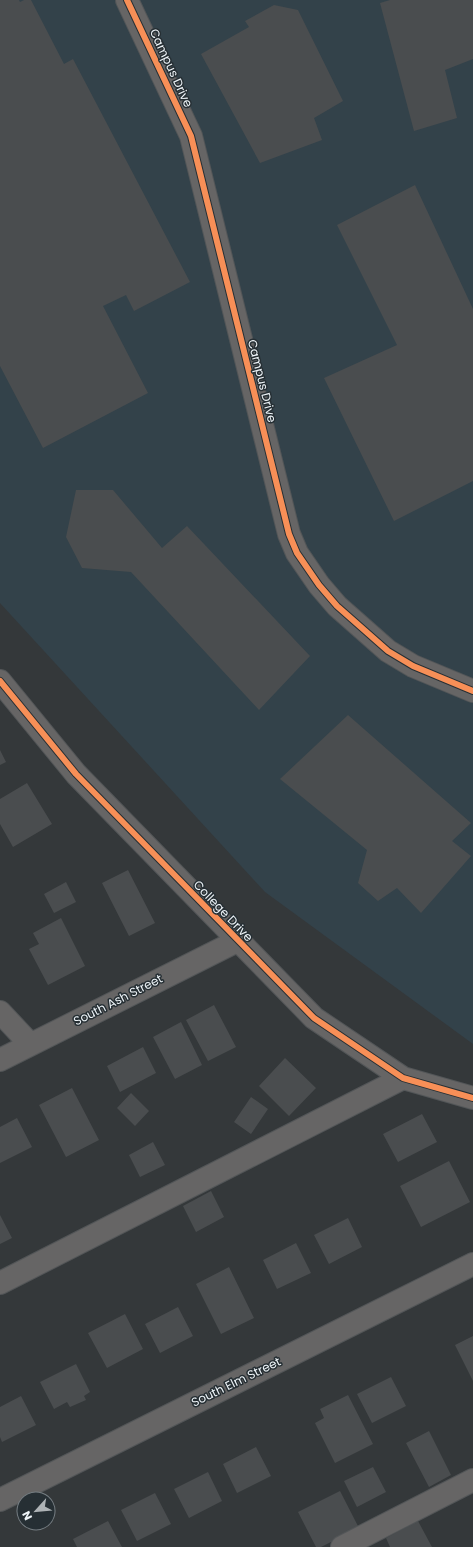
<svg xmlns="http://www.w3.org/2000/svg" width="473" height="1547" font-family="Poppins,sans-serif">
	<style>
		.built { fill: #33424a }
		.building { fill: #4a4d4f }
		.lines { fill: none; stroke-linecap: round; stroke-linejoin: round }
		.minor-casing { stroke: #535658; stroke-width: 24 }
		.minor { stroke: #666565; stroke-width: 22 }
		.cycleway-casing { stroke: #262f34; stroke-width: 8 }
		.cycleway { stroke: #f78f57; stroke-width: 6 }
		.labels { text-anchor: middle; stroke-width: 3; stroke-linejoin: round; paint-order: stroke }
		.street-label { font-size: 12px; fill: #eff5f9; stroke: #262f34 }
	</style>
	<rect width="100%" height="100%" fill="#34383a"/>
	<path class="built" d="M0 0H473V1044L265 892 0 603Z"/>
	<path class="building" d="M0 0H19L20 2 24 0H31L64 64 73 59 190 282 134 311 126 295 103 306 148 393 43 448 0 366Z
		M390 0H473V59L445 70 457 118 414 131 380 3Z
		M274 5 298 10 343 101 314 118 322 140 260 163 201 54 249 27 245 21Z
		M415 185 473 309V481L394 521 324 378 397 345 337 225Z
		M76 490H113L162 548 187 526 310 656 259 710 131 572 82 568 66 537Z
		M348 715 471 823 452 841 471 856 421 913 397 888 378 901 358 883 367 850 280 779Z
		M0 750 6 762 0 765Z
		M27 783 52 824 13 847 0 824V799Z
		M128 870 155 923 129 936 102 883Z
		M66 882 76 902 54 913 44 894Z
		M61 918 85 966 48 985 29 949 39 944 33 933Z
		M214 1005 236 1047 208 1061 186 1020Z
		M181 1022 202 1065 175 1079 153 1037Z
		M143 1047 156 1073 120 1092 107 1066Z
		M285 1058 316 1088 289 1116 259 1086Z
		M72 1088 99 1140 66 1157 39 1105Z
		M131 1093 149 1111 135 1126 117 1108Z
		M251 1097 268 1109 251 1134 234 1122Z
		M422 1114 437 1142 398 1162 383 1134Z
		M17 1118 32 1147 0 1163V1127Z
		M153 1142 165 1165 140 1177 129 1155Z
		M449 1161 470 1202 421 1227 400 1186Z
		M211 1191 224 1217 196 1232 183 1206Z
		M0 1215 12 1238 0 1244Z
		M348 1218 362 1247 329 1264 314 1235Z
		M296 1243 311 1273 277 1289 263 1260Z
		M229 1267 254 1318 221 1334 196 1284Z
		M178 1307 193 1336 160 1353 145 1324Z
		M125 1314 143 1349 107 1368 88 1333Z
		M473 1336V1381L455 1345Z
		M76 1364 90 1392 84 1396 86 1400 70 1407 67 1402 54 1409 40 1382Z
		M391 1377 406 1406 372 1423 357 1394Z
		M348 1395 373 1444 335 1463 315 1423 324 1418 320 1409Z
		M21 1396 36 1425 2 1442 0 1437V1407Z
		M429 1431 451 1475 429 1487 406 1443Z
		M256 1447 271 1476 237 1493 223 1464Z
		M373 1467 386 1492 357 1507 344 1481Z
		M208 1472 222 1501 189 1518 174 1489Z
		M340 1491 359 1528 321 1547H316L298 1512Z
		M155 1493 171 1524 137 1541 121 1510Z
		M108 1521 122 1547H77L73 1539Z
		M418 1521 432 1547H390L386 1538Z"/>
	<g class="lines">
		<g class="minor-casing">
			<path id="minor" d="M127 0 191 136 289 534 297 553 319 585 337 606 388 651 413 666 473 691
				M0 681 76 774 314 1018 403 1078 473 1098
				M0 1012 30 1044
				M0 1060 237 941
				M0 1283 403 1078
				M0 1500 473 1264
				M342 1547 473 1480"/>
		</g>
		<use href="#minor" class="minor"/>
		<g class="cycleway-casing">
			<path id="cycleway" d="M127 0 191 136 289 534 297 553 319 585 337 606 388 651 413 666 473 691
				M0 681 76 774 314 1018 403 1078 473 1098"/>
		</g>
		<use href="#cycleway" class="cycleway"/>
	</g>
	<g class="labels">
		<g class="street-label">
			<text transform="translate(171 68) rotate(65)" y="4">Campus Drive</text>
			<text transform="translate(262 381) rotate(76)" y="4">Campus Drive</text>
			<text transform="translate(223 911) rotate(46)" y="4">College Drive</text>
			<text transform="translate(118 1000) rotate(-27)" y="4">South Ash Street</text>
			<text transform="translate(236 1382) rotate(-26)" y="4">South Elm Street</text>
		</g>
	</g>
	<g transform="translate(36 1511) rotate(243)"><circle r="19" fill="#262f34" stroke="#767e83"/>
	<path d="M0-3L7 15L0 10L-7 15Z" fill="#aeb3b6"/>
	<text y="-6" font-size="11" font-weight="bold" text-anchor="middle" fill="#eff5f9">N</text>
	</g>
</svg>
